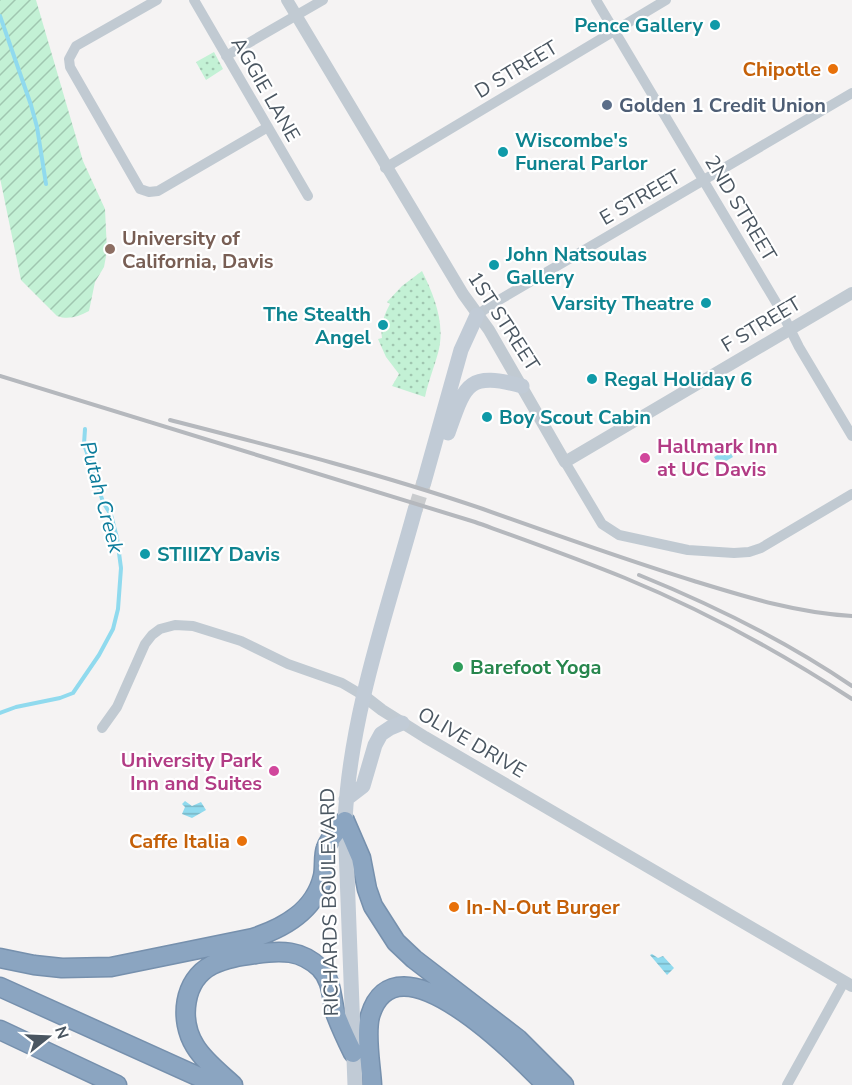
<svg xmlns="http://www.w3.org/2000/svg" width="852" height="1085" font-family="'Nunito Sans',sans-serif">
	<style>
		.park { fill: url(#park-dots) }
		.garden { fill: url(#garden-furrows) }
		.water { fill: url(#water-rules) }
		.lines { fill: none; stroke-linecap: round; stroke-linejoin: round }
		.stream { stroke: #90daee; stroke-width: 4 }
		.secondary-tunnel { stroke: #caccce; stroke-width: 15; stroke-dasharray: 15 8; stroke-linecap: butt }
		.motorway-casing { stroke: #7690ad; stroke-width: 21 }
		.minor { stroke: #c1cad2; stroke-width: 10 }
		.tertiary { stroke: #c1cad2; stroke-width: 12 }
		.secondary { stroke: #c1cbd6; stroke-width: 15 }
		.motorway { stroke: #8ba5c1; stroke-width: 18 }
		.rail { stroke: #b5b8bd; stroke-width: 4 }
		.culture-dot { fill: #0f9aa8; stroke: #fff; stroke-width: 2 }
		.food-dot { fill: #e8710a; stroke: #fff; stroke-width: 2 }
		.service-dot { fill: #5c6f8a; stroke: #fff; stroke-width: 2 }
		.education-dot { fill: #8d6e63; stroke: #fff; stroke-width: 2 }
		.hotel-dot { fill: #d1479c; stroke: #fff; stroke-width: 2 }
		.leisure-dot { fill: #2e9e5b; stroke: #fff; stroke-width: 2 }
		.labels { text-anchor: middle; stroke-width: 4.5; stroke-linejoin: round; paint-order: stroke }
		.culture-label { font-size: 20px; font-weight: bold; fill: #0d838f; stroke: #fff; text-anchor: start }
		.street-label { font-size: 20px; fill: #4a5661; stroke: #fff }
		.food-label { font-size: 20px; font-weight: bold; fill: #c56008; stroke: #fff; text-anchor: end }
		.service-label { font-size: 20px; font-weight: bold; fill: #4e5e75; stroke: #fff; text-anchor: start }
		.education-label { font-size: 20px; font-weight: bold; fill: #785e54; stroke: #fff; text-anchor: start }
		.hotel-label { font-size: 20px; font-weight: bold; fill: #b23c85; stroke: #fff; text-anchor: start }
		.leisure-label { font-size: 20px; font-weight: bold; fill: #27864d; stroke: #fff; text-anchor: start }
		.water-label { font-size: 21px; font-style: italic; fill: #0c7c9b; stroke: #fff }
	</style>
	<defs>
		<pattern id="park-dots" width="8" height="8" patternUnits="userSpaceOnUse" patternTransform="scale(1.5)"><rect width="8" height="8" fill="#c3f1d5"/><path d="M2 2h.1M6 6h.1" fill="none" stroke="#a0c6b0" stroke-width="1.8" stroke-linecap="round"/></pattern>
		<pattern id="garden-furrows" width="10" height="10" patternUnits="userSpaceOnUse" patternTransform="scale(1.5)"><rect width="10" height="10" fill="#c3f1d5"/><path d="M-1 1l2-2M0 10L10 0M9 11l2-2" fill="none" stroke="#a0c6b0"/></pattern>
		<pattern id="water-rules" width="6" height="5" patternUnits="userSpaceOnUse" patternTransform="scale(1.5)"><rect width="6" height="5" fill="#90daee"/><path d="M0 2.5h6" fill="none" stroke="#78b4c4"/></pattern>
	</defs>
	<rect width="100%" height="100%" fill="#f5f3f3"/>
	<path class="park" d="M214 52 223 69 206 80 196 62Z
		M422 271C434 295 446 325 438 353 434 368 428 382 425 397L392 386 399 374 386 357 378 339 382 338C380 326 384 315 390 304L387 302 402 286Z"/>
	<path class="garden" d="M0 0H36L83 161 105 209 107 251 104 267 95 282 89 311C78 317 68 320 57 316L21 280 0 178Z"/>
	<path class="water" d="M728 449 733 457 719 465 714 457Z
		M185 801 192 806 201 802 206 810 192 818 182 814 185 807 182 804Z
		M652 954 658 958 663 956 674 968 667 975 650 955Z"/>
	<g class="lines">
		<path class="stream" d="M0 16 31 105 37 127 46 184
			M0 713 16 707 60 698 73 693 99 655 113 629 118 609 121 568 117 538 111 515 103 502 84 444 85 429"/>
		<path class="secondary-tunnel" d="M415 510 424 482"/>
		<g class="motorway-casing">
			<path id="motorway" d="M345 821 361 858 367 889 373 906 396 942 414 959 518 1039 564 1085
				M0 958 34 965 62 968 111 967 253 938C284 928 315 911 323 876 325 867 323 856 326 848 329 838 339 829 345 821
				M0 987 217 1085
				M0 1030 117 1085
				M233 1085C220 1073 204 1061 195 1046 179 1020 183 980 212 965 226 958 241 956 256 954 281 950 301 950 320 968 333 981 331 999 336 1015 341 1028 347 1041 353 1053
				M372 1085C371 1066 365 1035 370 1016 395 930 518 1056 546 1085"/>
		</g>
		<path class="minor" d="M157 0 76 46 69 59 70 67 140 189 149 192 158 191 268 127
			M194 0 308 196
			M596 0 780 309 799 347 852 436
			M226 56 323 0
			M385 168 666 0
			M477 315 494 303 852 93
			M565 462 602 524 619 535 688 550 734 553 749 552 761 548 852 494
			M102 728 117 707 145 644 152 635 160 629 175 625 193 626 241 641 288 664 342 683 364 696
			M787 1085 844 982"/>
		<path class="tertiary" d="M287 0 463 294 489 330 565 462 852 293
			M364 696 382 710 425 737 852 986"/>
		<path class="secondary" d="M448 433C465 385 467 371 522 386
			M424 482 461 350 477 315
			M346 799 363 786 375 745 381 734 390 728 402 723
			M355 1085 345 821C350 715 387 612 415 510"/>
		<use href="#motorway" class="motorway"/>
		<path class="rail" d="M0 376 475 522C525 540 576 558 625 578 705 611 780 652 852 699
			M170 420C275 447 381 474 483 509 553 534 623 559 694 581 746 597 797 613 852 616
			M639 575C713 605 786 641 852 686"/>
	</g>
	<g class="culture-dot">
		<circle cx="715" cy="25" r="6"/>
		<circle cx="503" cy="152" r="6"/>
		<circle cx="494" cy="265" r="6"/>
		<circle cx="706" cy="303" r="6"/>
		<circle cx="383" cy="325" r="6"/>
		<circle cx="592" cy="379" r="6"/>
		<circle cx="487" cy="417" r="6"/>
		<circle cx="145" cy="554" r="6"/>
	</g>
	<g class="food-dot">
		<circle cx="833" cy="69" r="6"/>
		<circle cx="242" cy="841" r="6"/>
		<circle cx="454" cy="907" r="6"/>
	</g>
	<circle class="service-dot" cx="607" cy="105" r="6"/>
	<circle class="education-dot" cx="110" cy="249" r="6"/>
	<g class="hotel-dot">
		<circle cx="645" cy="458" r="6"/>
		<circle cx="274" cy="771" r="6"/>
	</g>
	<circle class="leisure-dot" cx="458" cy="667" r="6"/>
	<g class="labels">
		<g class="culture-label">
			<text x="703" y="32" text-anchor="end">Pence Gallery</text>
			<text x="515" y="147">Wiscombe's<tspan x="515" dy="23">Funeral Parlor</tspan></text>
			<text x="506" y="261">John Natsoulas<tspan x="506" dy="23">Gallery</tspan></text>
			<text x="694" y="310" text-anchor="end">Varsity Theatre</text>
			<text x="371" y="321" text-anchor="end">The Stealth<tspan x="371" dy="23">Angel</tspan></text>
			<text x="604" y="386">Regal Holiday 6</text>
			<text x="499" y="424">Boy Scout Cabin</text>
			<text x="157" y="561">STIIIZY Davis</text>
		</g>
		<g class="street-label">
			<text transform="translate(516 69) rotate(-31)" y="7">D STREET</text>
			<text transform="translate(266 89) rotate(60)" y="7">AGGIE LANE</text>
			<text transform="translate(640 197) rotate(-30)" y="7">E STREET</text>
			<text transform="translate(741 208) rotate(59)" y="7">2ND STREET</text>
			<text transform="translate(504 321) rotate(57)" y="7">1ST STREET</text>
			<text transform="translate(761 324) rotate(-31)" y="7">F STREET</text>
			<text transform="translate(472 742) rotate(30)" y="7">OLIVE DRIVE</text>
			<text transform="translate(329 902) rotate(-91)" y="7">RICHARDS BOULEVARD</text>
		</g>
		<g class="food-label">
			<text x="821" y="76">Chipotle</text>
			<text x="230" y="848">Caffe Italia</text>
			<text x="466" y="914" text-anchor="start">In-N-Out Burger</text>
		</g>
		<g class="service-label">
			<text x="619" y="112">Golden 1 Credit Union</text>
		</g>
		<g class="education-label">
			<text x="122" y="245">University of<tspan x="122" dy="23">California, Davis</tspan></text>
		</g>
		<g class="hotel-label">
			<text x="657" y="453">Hallmark Inn<tspan x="657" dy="23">at UC Davis</tspan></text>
			<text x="262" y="767" text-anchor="end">University Park<tspan x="262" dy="23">Inn and Suites</tspan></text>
		</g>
		<g class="leisure-label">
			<text x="470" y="674">Barefoot Yoga</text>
		</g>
		<g class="water-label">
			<text transform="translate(102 497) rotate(75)" y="7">Putah Creek</text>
		</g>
	</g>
	<g transform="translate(48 1037) rotate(72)" stroke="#ffffff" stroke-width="4.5" paint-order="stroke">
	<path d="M0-4.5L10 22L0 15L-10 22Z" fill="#4a5661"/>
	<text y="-9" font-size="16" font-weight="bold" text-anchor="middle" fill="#4a5661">N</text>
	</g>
</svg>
